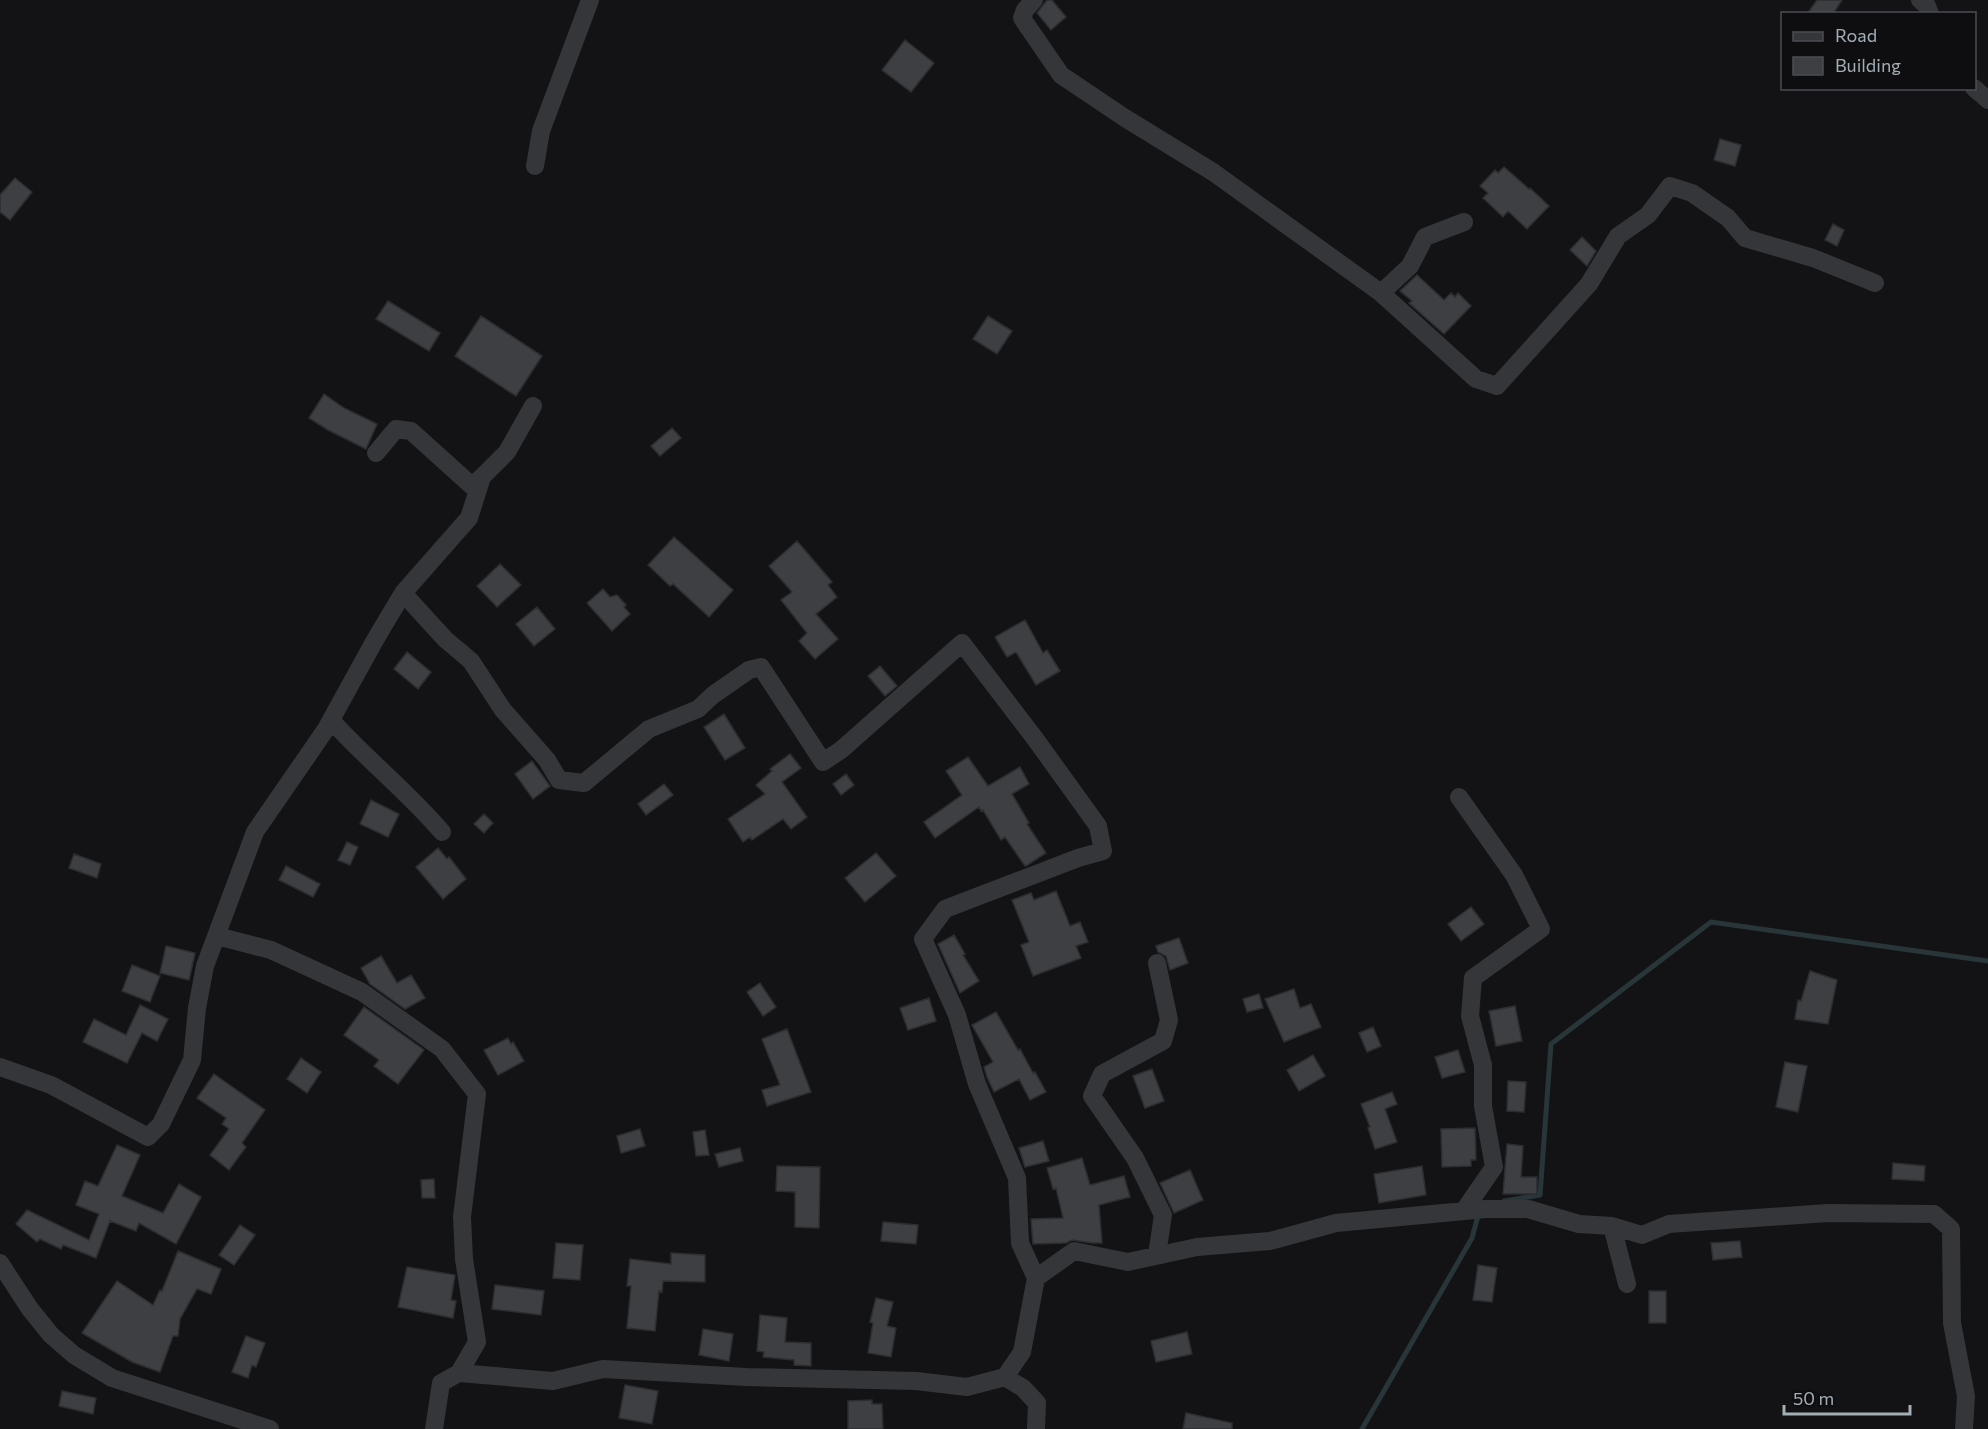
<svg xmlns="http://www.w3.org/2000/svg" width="1988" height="1429" font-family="Commissioner,sans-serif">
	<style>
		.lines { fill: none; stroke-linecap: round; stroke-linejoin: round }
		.stream { stroke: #283639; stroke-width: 5 }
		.building { fill: #3d3f42; stroke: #2d2e31; stroke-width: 1.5 }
		.street { stroke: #34363a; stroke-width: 18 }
	</style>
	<rect width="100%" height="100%" fill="#131315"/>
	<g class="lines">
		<path class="stream" d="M1504 1201 1540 1195 1551 1044 1711 922 1988 961
			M1362 1429 1472 1238 1479 1212"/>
	</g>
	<path class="building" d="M1047 0H1052L1066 17 1051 30 1037 13Z
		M1817 0H1842L1833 14H1807Z
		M905 40 934 63 911 92 882 70Z
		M1720 139 1741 145 1735 166 1714 160Z
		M1504 167 1529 189 1530 188 1549 206 1527 229 1508 211 1503 217 1483 198 1488 193 1480 186 1495 170 1498 173Z
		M15 178 32 192 10 220 0 212V195Z
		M1833 224 1844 230 1837 246 1825 240Z
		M1582 237 1596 251 1587 266 1570 250Z
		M1417 275 1444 300 1451 293 1455 297 1458 293 1471 306 1444 334 1409 303 1412 301 1400 291Z
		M388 301 440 333 429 351 376 319Z
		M481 316 542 356 516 396 455 356Z
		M988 316 1012 331 997 354 973 339Z
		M324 394 344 408 377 424 366 449 328 430 309 418Z
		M672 428 681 438 660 456 651 446Z
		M674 537 733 590 709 617 673 584 670 586 648 565Z
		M797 541 832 582 828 585 837 597 816 614 838 639 815 659 799 641 807 633 781 600 792 592 769 566Z
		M500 564 521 585 497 607 477 586Z
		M603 589 610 597 617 595 626 605 624 607 630 614 612 631 587 603Z
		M537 607 555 629 534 646 516 624Z
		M1025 620 1043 653 1047 650 1060 671 1036 685 1016 652 1007 657 995 637Z
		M407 652 431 672 418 689 394 669Z
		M880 666 897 686 885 696 868 676Z
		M724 714 745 748 725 760 704 727Z
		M790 754 801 768 782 782 807 817 791 829 783 819 752 840 750 837 743 842 728 819 765 794 756 785 772 771 770 769Z
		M968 757 988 786 1020 767 1029 784 1012 794 1029 823 1027 824 1046 853 1026 866H1025L1005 837 1001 840 983 810 981 811 979 807 935 838 924 822 962 795 946 771Z
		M532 761 550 786 533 799 515 774Z
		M846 774 854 785 841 795 833 784Z
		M664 784 673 795 646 815 638 804Z
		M371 800 399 814 388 837 360 824Z
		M484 814 493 823 484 833 474 824Z
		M347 842 358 847 350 865 338 860Z
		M438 848 447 859 449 857 466 879 443 899 416 867Z
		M876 853 896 876 865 902 845 878Z
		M74 854 101 864 97 878 69 868Z
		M286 866 320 884 313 897 279 880Z
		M1056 891 1070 926 1080 922 1088 942 1076 946 1081 958 1033 976 1021 945 1029 942 1012 900 1031 893 1034 900Z
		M1471 907 1484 924 1461 941 1448 924Z
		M954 935 965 954 963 955 979 981 960 993 938 944Z
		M1179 938 1188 963 1170 970 1166 956 1158 952 1156 946Z
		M166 946 195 953 189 980 160 973Z
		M381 956 397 983 411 975 425 998 405 1009 370 984 361 968Z
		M132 965 160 976 150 1002 122 991Z
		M1810 971 1837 980 1828 1024 1795 1019 1798 1000 1801 1001Z
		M760 983 776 1007 763 1016 747 992Z
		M1294 989 1300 1008 1311 1004 1321 1027 1284 1042 1265 999Z
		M1259 994 1263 1008 1247 1012 1243 999Z
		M929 998 936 1021 908 1030 900 1008Z
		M140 1005 168 1019 157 1041 142 1033 127 1063 83 1042 94 1019 126 1035Z
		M1515 1006 1522 1041 1496 1046 1489 1011Z
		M364 1007 424 1050 398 1084 374 1066 379 1060 344 1035Z
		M996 1012 1018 1050 1020 1049 1033 1073 1035 1072 1046 1092 1030 1100 1019 1079 994 1092 987 1077 984 1067 993 1062 972 1025Z
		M1373 1027 1381 1046 1367 1052 1359 1033Z
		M787 1029 811 1092 767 1106 762 1090 780 1085 762 1039Z
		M508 1038 511 1044 513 1042 524 1061 498 1075 484 1050Z
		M1458 1050 1465 1072 1442 1078 1435 1057Z
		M1313 1055 1325 1076 1299 1091 1287 1070Z
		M301 1058 321 1072 307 1093 287 1079Z
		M1785 1062 1807 1066 1798 1112 1776 1107Z
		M1152 1069 1164 1101 1145 1108 1133 1076Z
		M214 1074 265 1110 242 1143 246 1147 229 1170 210 1155 229 1129 222 1124 226 1118 197 1098Z
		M1508 1081 1526 1082 1524 1112 1507 1111Z
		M1392 1092 1397 1104 1385 1109 1397 1142 1375 1149 1368 1128 1370 1127 1361 1104Z
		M1475 1128 1476 1160H1471V1166L1442 1167 1441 1129Z
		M640 1129 645 1146 621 1153 617 1136Z
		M705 1130 709 1155 696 1156 693 1132Z
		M1043 1141 1049 1161 1025 1167 1019 1148Z
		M1507 1144 1523 1146 1521 1177H1537V1194H1503Z
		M117 1145 140 1155 122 1196 163 1213 179 1184 201 1197 176 1244 139 1223 136 1231 110 1221 96 1258 63 1245 61 1249 40 1239 37 1242 16 1224 27 1210 89 1240 99 1214 76 1205 85 1181 98 1186Z
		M740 1148 743 1161 719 1167 715 1154Z
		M1082 1158 1090 1185 1124 1176 1130 1197 1099 1205 1102 1243H1092L1072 1240 1066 1243 1033 1244 1031 1219 1063 1218 1056 1188 1053 1189 1047 1168Z
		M1893 1163 1925 1166 1924 1181 1892 1179Z
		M777 1166 820 1167 819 1228 795 1227V1192L776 1191Z
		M1422 1166 1426 1195 1379 1203 1374 1174Z
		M1190 1170 1203 1200 1174 1213 1160 1183Z
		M434 1179 435 1198H422L421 1180Z
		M883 1222 918 1225 916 1244 881 1241Z
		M240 1225 255 1235 234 1265 219 1255Z
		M1740 1241 1742 1257 1713 1260 1711 1243Z
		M556 1243 583 1245 580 1280 553 1278Z
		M178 1251 221 1269 211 1294 197 1289 180 1319 178 1336H173L160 1372 132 1362 82 1333 117 1281 153 1305 160 1290 162 1291Z
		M671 1253 705 1255V1282L663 1281 662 1292 659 1291 655 1331 627 1328 631 1286H627L630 1259 671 1264Z
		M1478 1265 1497 1268 1492 1302 1473 1300Z
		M407 1267 455 1275 451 1300 456 1301 453 1318 398 1307Z
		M495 1285 544 1291 541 1315 492 1309Z
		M1649 1291H1666V1323H1649Z
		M876 1298 893 1302 887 1326 896 1328 891 1357 868 1353 873 1323 870 1322Z
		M760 1315 787 1318 785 1342 811 1343V1366L794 1365V1360L763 1357 764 1352 757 1351Z
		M703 1329 733 1334 729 1361 699 1355Z
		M1187 1332 1192 1354 1156 1362 1151 1341Z
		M246 1336 265 1343 256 1367 252 1365 248 1378 232 1372Z
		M625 1385 658 1391 652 1424 619 1418Z
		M62 1391 96 1398 93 1414 59 1406Z
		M872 1400V1404H882L883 1429H848V1401Z
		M1186 1413 1232 1423V1429H1183Z"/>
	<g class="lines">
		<path class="street" d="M1034 0 1025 10 1022 18 1061 75 1125 118 1213 172 1381 293 1476 379 1497 386 1589 284 1618 236 1648 215 1670 186 1692 193 1728 218 1745 238 1813 258 1875 283
			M1920 0 1927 6 1930 14
			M1974 88 1988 100
			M535 166 541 131 590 0
			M1381 293 1410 266 1425 237 1464 222
			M376 453 396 429 411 431 472 486 482 477
			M403 593 445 639 471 661 503 710 547 760 559 780 584 783 649 729 698 709 713 695 749 670 761 667 823 762 841 750 962 643 1036 740 1098 826 1103 851 1078 858 945 909 923 939 957 1015 977 1084 1017 1178 1020 1243 1036 1278
			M331 720C366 759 408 792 442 832
			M1459 797 1514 875 1541 929 1473 978 1470 1016 1483 1065V1106L1494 1167 1465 1209
			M217 936 271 950 362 992 442 1049 477 1094 462 1217 464 1259 477 1342 459 1373 441 1383 434 1429
			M0 1067 51 1085 148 1137 161 1124 192 1060 197 1008 205 966 255 832 326 729 375 640 403 593 469 518 482 477 507 452 533 406
			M1612 1226 1627 1284
			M1157 1255 1163 1215 1135 1158 1092 1096 1102 1074 1163 1041 1169 1020 1157 963
			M0 1263 30 1309 51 1335 74 1355 112 1378 270 1429
			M459 1373 553 1381 603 1369 746 1377 916 1381 967 1387 1005 1377 1023 1388 1037 1403 1036 1429
			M1005 1377 1022 1352 1036 1278 1074 1251 1128 1262 1197 1247 1270 1241 1336 1223 1486 1209H1528L1579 1224 1612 1226 1642 1235 1669 1224 1828 1213 1934 1214 1951 1229 1952 1323 1966 1396 1964 1429"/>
	</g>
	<rect x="1781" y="12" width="195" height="78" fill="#0e0e10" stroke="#4a4e52" stroke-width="1.5"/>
	<rect x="1793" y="32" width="30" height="9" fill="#34363a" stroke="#4a4e52" stroke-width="1.5"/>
	<text x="1835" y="42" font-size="18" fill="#a4aeb6">Road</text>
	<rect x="1793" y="57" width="30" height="18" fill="#3d3f42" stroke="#4a4e52" stroke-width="1.5"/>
	<text x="1835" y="72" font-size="18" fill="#a4aeb6">Building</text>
	<path d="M1784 1405v9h126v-9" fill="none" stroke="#a4aeb6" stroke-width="3"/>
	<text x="1793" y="1405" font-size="18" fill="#a4aeb6" stroke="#0e0e10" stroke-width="4.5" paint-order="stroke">50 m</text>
</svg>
